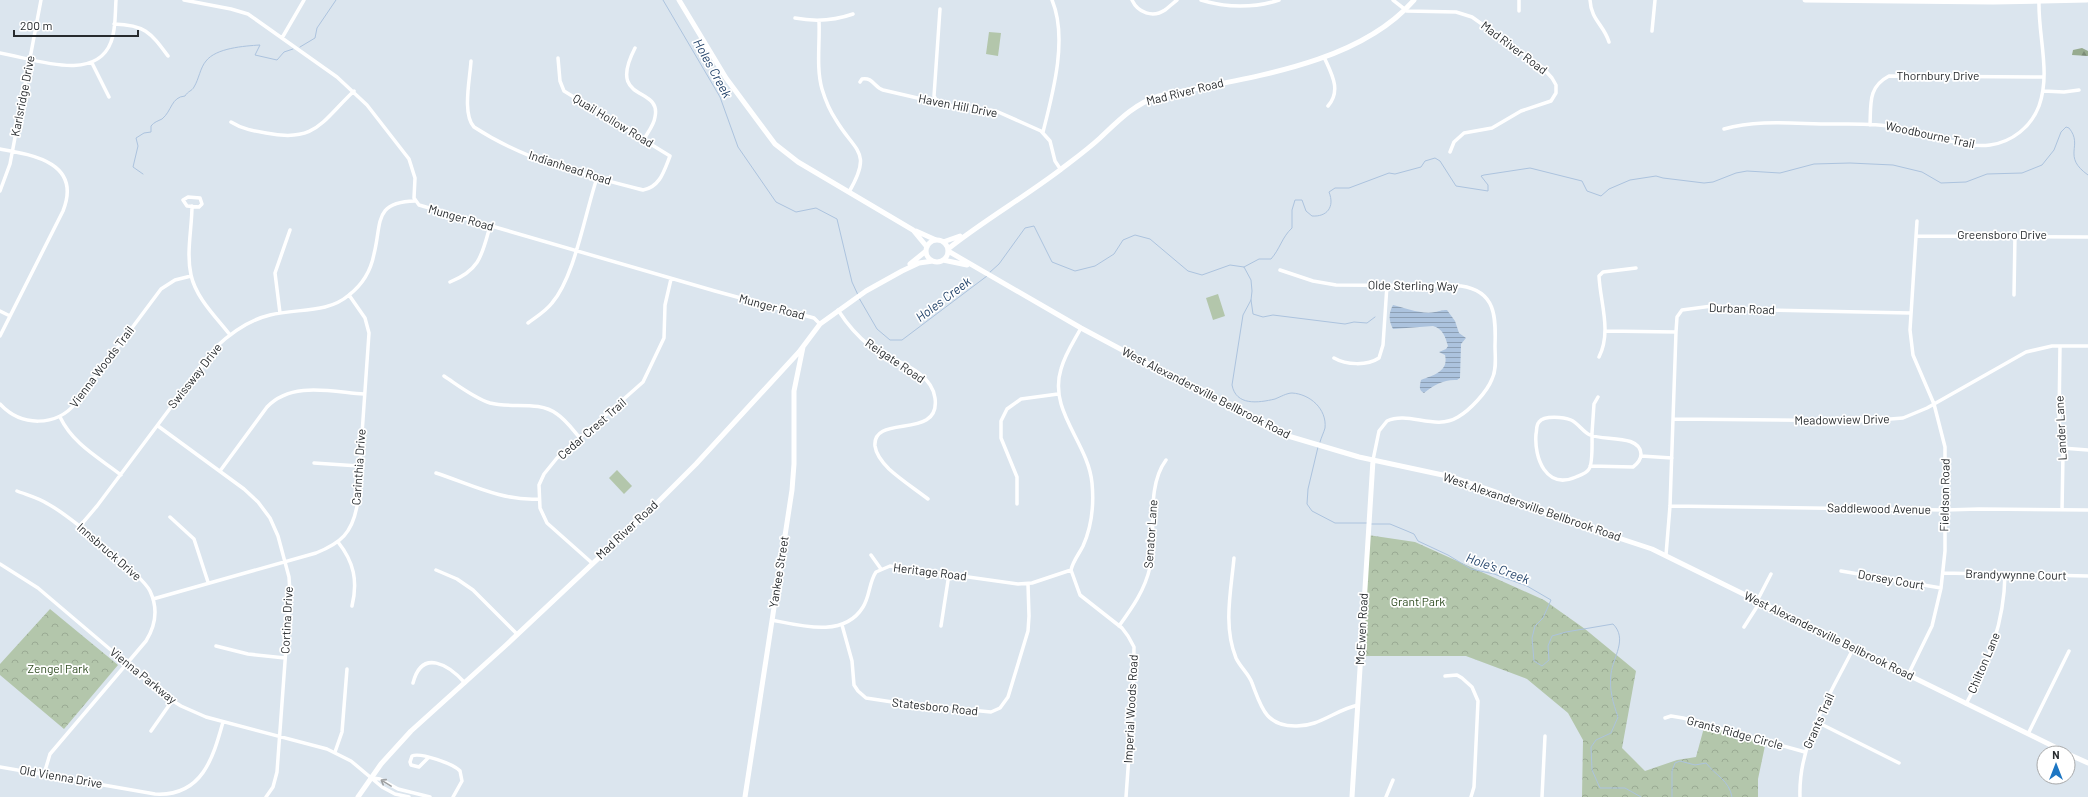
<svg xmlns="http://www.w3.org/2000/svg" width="2088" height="797" font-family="Barlow,sans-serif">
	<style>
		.forest { fill: url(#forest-firs) }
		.park { fill: url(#park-crowns) }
		.pitch { fill: #b3c6ab }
		.water { fill: url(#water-rules) }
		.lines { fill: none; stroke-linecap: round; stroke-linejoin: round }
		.stream { stroke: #acc3de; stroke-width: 1 }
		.street { stroke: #fff; stroke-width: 3.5 }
		.secondary { stroke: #fff; stroke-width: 5 }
		.oneway { stroke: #9ea0a1 }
		.labels { text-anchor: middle; stroke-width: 3.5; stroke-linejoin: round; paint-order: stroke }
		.street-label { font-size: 12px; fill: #272b2e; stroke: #fff }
		.park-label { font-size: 12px; fill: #2e4b20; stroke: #fff }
		.water-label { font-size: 13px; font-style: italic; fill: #24446b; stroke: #fff }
	</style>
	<defs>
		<pattern id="forest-firs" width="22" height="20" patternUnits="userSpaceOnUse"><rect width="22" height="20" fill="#97ab8f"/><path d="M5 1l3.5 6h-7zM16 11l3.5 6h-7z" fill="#7b8b75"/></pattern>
		<pattern id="park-crowns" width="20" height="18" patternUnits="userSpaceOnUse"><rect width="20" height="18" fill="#b3c6ab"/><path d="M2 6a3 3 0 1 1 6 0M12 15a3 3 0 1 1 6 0" fill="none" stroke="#9aaa93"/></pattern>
		<pattern id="water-rules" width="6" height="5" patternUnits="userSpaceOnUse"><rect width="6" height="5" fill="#acc3de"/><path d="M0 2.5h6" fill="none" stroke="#8c9fb4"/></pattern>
	</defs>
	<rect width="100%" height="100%" fill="#dbe5ee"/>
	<path class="forest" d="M2082 48 2088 51V56L2072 55 2073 50Z"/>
	<path class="park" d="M1368 535 1415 542 1544 600 1585 629 1636 671 1622 748 1645 771 1677 760 1696 757 1705 724 1766 741 1758 779V797H1582L1583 740 1568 713 1527 679 1466 656H1360Z
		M50 609 118 665 64 729 0 675V664Z"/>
	<path class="pitch" d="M989 32 1001 33 998 56 986 54Z
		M1218 294 1225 316 1213 320 1206 298Z
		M617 470 632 486 624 494 609 478Z"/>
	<path class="water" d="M1393 305C1405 308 1423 315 1435 312 1440 311 1441 310 1447 310L1455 321 1459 333 1466 338 1461 344 1460 378 1457 380C1445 379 1433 385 1424 393 1418 390 1420 385 1421 380 1433 375 1449 372 1445 355L1439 352 1446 349 1448 346C1445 336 1443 329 1433 326L1393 329C1389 321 1388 314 1393 305Z"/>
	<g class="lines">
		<path class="stream" d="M663 0 720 97 738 147 776 202 796 212 816 208 837 219 852 282 858 295
			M300 47 315 38 317 28 336 0
			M143 174 133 167 138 146 136 138 144 133 151 132V126C154 122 158 121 162 119 172 111 171 97 185 96 188 91 192 91 194 87 199 79 200 68 206 61 216 48 244 46 260 45L255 55 277 60 284 52 293 49
			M1244 267 1259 259H1271C1280 249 1282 237 1292 228V210L1295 200H1302L1306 211 1312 216C1327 217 1335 207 1329 192L1335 188H1349L1389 173 1395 174 1421 167 1425 161 1435 158 1440 161 1456 186 1488 191V185L1481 176 1484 175 1530 168 1582 181 1587 191 1601 196 1609 189 1630 180 1656 176 1663 178 1704 183 1713 182 1736 173 1747 171 1780 173 1814 164 1850 163 1893 165 1922 172 1941 183 1966 182 1987 174 2022 173 2042 165 2054 150 2061 132 2066 127 2069 128C2084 146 2061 156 2088 175
			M989 273 999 264 1025 228 1034 226 1052 262 1075 271 1095 266 1114 254 1123 240 1135 235 1150 239 1188 271 1202 275 1230 265 1244 267 1251 280 1252 291 1251 300 1243 315 1232 385C1236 406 1258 403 1275 399 1280 397 1287 393 1292 393 1310 394 1327 409 1325 428 1324 432 1321 438 1320 442
			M859 298 877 329 890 340H902L987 276
			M1251 300 1253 314 1263 317 1273 315 1345 324 1354 322 1367 323 1375 317
			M1318 447 1308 489 1307 504 1312 511 1335 523H1367
			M1371 524H1390L1407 531 1414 534 1418 541 1448 555 1471 569 1494 574 1527 586 1551 600 1543 618 1535 626 1532 638 1534 661 1542 666 1549 660 1548 646 1552 636 1566 632 1613 624C1628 639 1613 657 1611 674 1609 689 1613 703 1618 717L1611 733 1596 740 1591 747 1592 770 1600 788H1625L1641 797
			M1672 797V771L1675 763 1680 761 1695 765 1706 763C1716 776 1729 780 1732 797"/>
		<path class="street" d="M184 0 231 9 248 14 337 77 367 105 409 159 415 178 414 198 419 205 715 291 814 318 820 324
			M1132 0C1138 13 1153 18 1165 10 1169 7 1173 3 1177 0
			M1201 0C1226 8 1255 8 1279 0
			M1393 0 1407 11 1456 12 1472 17 1542 67 1552 78 1556 85V93L1551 101 1521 111 1492 128 1464 133 1454 142 1450 152
			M1590 0C1591 20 1604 25 1609 42
			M1519 11V0
			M795 18C816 22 833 21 853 14
			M819 21C820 43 816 68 822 89 825 99 830 111 836 120 855 152 873 151 849 192
			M114 24C145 25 150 32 168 56
			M1652 31 1655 0
			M282 38 304 0
			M635 48C606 104 662 85 655 117 654 125 648 132 644 139
			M0 53C32 58 95 84 111 42 116 30 115 14 116 0
			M1324 57C1331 73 1342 90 1328 106
			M471 61C470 79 462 114 474 127 526 161 584 175 643 190 660 187 664 171 670 156L564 91 560 81 558 58
			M92 63 109 97
			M860 82 862 79C873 77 874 87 883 90L952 106 996 111 1041 131 1050 141 1055 161 1061 170
			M2043 91 2064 92 2079 90
			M938 103 934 96 940 9
			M231 122C242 129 254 131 266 133 316 143 321 122 354 91
			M1870 125C1871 103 1868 87 1889 76L2043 77
			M1724 129C1759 119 1796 124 1832 124 1853 124 1875 123 1895 127 1922 132 1963 149 1990 145 2012 142 2031 127 2039 106 2051 73 2038 36 2039 1
			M1043 132C1053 93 1068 38 1052 0
			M0 149C34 155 82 163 63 211L0 336
			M0 191 10 164 41 0
			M188 197 200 198 202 204 199 207 187 206 183 200Z
			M192 206C192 228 186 253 191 275 196 298 216 317 230 335
			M1916 236 2088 237
			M1280 270 1313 281 1336 285 1461 286C1496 291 1496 317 1495 346 1495 357 1497 369 1492 379 1487 392 1470 410 1458 417 1435 431 1409 411 1387 421L1379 431 1373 460
			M450 282C480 270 482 255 490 226
			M2014 295 2015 235
			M838 310C847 324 857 336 870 346 890 360 931 369 935 398 941 441 872 413 875 446 876 454 883 463 889 469 901 480 915 489 928 499
			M0 311 10 316
			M280 313 275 273 290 230
			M528 323C536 317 546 311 552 303 575 276 585 213 597 178
			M1081 328C1074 341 1065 354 1061 369 1048 411 1088 442 1092 483 1094 504 1092 526 1083 546 1079 554 1073 561 1071 570L1080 595 1122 628 1128 636 1134 647 1133 699 1126 797
			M1605 331 1676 332
			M2060 346 2059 421 2063 454 2062 510
			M1599 357C1612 331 1600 302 1599 276L1603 272 1636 268
			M1334 358C1346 365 1367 366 1379 358L1383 345 1387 285
			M444 376C459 386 474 398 490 403 512 409 538 400 557 414 566 420 573 430 580 438
			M0 404C21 427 56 427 76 403L161 289 175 280 191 276
			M60 417C73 444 98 457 121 475
			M1674 419 1866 421 1903 418 1927 408 2026 352 2052 346H2088
			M158 426 244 489 258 502 270 518 278 536 289 577 290 593 277 772 273 787 266 797
			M2062 448 2088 450
			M1641 456 1672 458
			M314 463 359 466
			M1590 466 1633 467C1637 464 1641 460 1641 454 1640 434 1604 441 1590 435 1583 432 1578 423 1571 420 1564 417 1544 415 1539 422 1536 425 1537 430 1536 434 1534 458 1546 490 1576 477 1581 475 1587 473 1589 469 1593 464 1592 440 1592 433L1594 404 1598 397
			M220 471 267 407C292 381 332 392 364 394
			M436 473C470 484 502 501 538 499
			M17 491C27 495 39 498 48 504 67 514 142 575 150 591 158 608 156 625 146 641L50 754 44 774
			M1017 504V477L1001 438V421L1007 409 1021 399 1058 394
			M1670 506 1945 510 1979 509 2088 510
			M170 517 194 539 208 582
			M80 526 97 506 216 347C232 332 249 320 270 315 297 308 327 314 349 295 362 285 371 270 374 254 382 223 373 202 415 201
			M338 542C354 562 358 581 352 606
			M871 555 881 569
			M1666 555 1670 506 1676 332 1677 317 1682 310 1712 306 1767 310 1910 313
			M1234 558C1231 591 1223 626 1236 658 1240 667 1249 674 1252 683 1261 706 1265 726 1295 726 1319 727 1335 710 1358 705
			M592 563 547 523 540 508 539 485 544 474 557 458 643 382 664 338 665 305 671 279
			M0 564 38 588 165 696 181 706 206 717 327 749 351 761 382 787 395 794 409 797
			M436 570 457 579 473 590 517 634
			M1841 571 1941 588
			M1943 573 2088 576
			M153 599 316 553C341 543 352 533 357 506L369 333 365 318 349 295
			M1757 601 1771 574
			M772 620C802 626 844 638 863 607 870 596 869 582 876 572L890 566 1018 584 1032 583 1071 570
			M842 625 852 661 854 685 858 691 866 698 899 703 991 712 1000 708 1008 697 1028 631 1029 616 1028 584
			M941 626 949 574
			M1119 626C1132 608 1145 590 1150 567 1157 535 1145 488 1166 460
			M1744 627 1760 602
			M216 646 248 654 285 658
			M1908 675 1932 626 1941 588 1945 551V447L1934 404 1913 355 1910 330 1917 221
			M1445 676 1457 675 1462 678 1472 687 1478 701 1474 787 1471 797
			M413 683C422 648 449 665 465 683
			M1966 704C1989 660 2004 624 2005 575
			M1665 718 1671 716 1683 718 1805 752
			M1817 722 1899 763
			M151 731 172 701
			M2028 734 2069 651
			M335 752 342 732 347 669
			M428 758 419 767 411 765 410 762 412 756C420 752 454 764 460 771L462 781 453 797
			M0 767 155 794C202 797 213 758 223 722
			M373 778 380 779 398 789 430 797
			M1386 797 1393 780
			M1542 797 1545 736
			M1800 797C1798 743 1830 695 1853 649"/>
		<path class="secondary" d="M679 0 726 78 775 144 798 162 913 230 927 247
			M1805 0 1993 2 2087 0
			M916 231 936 240
			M926 251a11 11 0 1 1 22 0a11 11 0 1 1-22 0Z
			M943 242 960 236
			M948 249C983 221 1023 198 1060 170 1073 160 1087 150 1100 138 1118 121 1134 104 1159 96 1241 78 1356 67 1414 0
			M948 251 1081 328 1278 433 1359 457 1452 477 1496 492 1555 517 1652 549 2067 753
			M943 260 967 265
			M910 264 926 251
			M2068 754 2088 763
			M358 797 381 764 411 731 504 647 653 507 696 464 799 352 820 324 866 291 902 271 919 263 933 261
			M745 797 792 490 794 464V391L803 347
			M1352 797 1373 460"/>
	</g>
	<defs><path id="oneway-shaft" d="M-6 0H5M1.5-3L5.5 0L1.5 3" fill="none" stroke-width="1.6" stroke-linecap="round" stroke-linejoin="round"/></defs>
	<use class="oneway" href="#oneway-shaft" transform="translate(386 783) rotate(-149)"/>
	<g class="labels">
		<g class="street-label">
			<text transform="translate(1514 48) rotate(37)" y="4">Mad River Road</text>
			<text x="1938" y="80">Thornbury Drive</text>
			<text transform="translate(1185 92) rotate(-14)" y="4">Mad River Road</text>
			<text transform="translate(23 96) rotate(-79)" y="4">Karlsridge Drive</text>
			<text transform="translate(958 106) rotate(11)" y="4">Haven Hill Drive</text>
			<text transform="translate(613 121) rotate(31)" y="4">Quail Hollow Road</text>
			<text transform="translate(1930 135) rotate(12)" y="4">Woodbourne Trail</text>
			<text transform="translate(570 168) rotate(18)" y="4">Indianhead Road</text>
			<text transform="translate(461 218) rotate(16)" y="4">Munger Road</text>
			<text x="2002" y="239">Greensboro Drive</text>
			<text transform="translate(1413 286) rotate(1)" y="4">Olde Sterling Way</text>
			<text transform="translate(772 307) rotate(15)" y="4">Munger Road</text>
			<text transform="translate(1742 309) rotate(2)" y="4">Durban Road</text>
			<text transform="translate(895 361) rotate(34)" y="4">Reigate Road</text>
			<text transform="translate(102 367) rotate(-53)" y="4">Vienna Woods Trail</text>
			<text transform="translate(195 376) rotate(-52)" y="4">Swissway Drive</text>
			<text transform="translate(1206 393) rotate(27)" y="4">West Alexandersville Bellbrook Road</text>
			<text transform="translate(1842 420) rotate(-1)" y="4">Meadowview Drive</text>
			<text transform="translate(2061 428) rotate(-93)" y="4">Lander Lane</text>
			<text transform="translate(592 429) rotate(-41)" y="4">Cedar Crest Trail</text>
			<text transform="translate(359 467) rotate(-86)" y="4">Carinthia Drive</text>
			<text transform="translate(1945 495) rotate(-89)" y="4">Fieldson Road</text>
			<text transform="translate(1532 507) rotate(19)" y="4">West Alexandersville Bellbrook Road</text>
			<text transform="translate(1879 509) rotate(1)" y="4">Saddlewood Avenue</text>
			<text transform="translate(627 530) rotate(-43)" y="4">Mad River Road</text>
			<text transform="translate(1151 534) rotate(-86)" y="4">Senator Lane</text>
			<text transform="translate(109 552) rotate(41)" y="4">Innsbruck Drive</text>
			<text transform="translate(779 572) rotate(-81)" y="4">Yankee Street</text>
			<text transform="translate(930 572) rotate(7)" y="4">Heritage Road</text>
			<text transform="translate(2016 575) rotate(1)" y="4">Brandywynne Court</text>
			<text transform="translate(1891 580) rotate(10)" y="4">Dorsey Court</text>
			<text transform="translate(287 620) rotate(-87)" y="4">Cortina Drive</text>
			<text transform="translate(1362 629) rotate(-87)" y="4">McEwen Road</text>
			<text transform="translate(1829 636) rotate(26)" y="4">West Alexandersville Bellbrook Road</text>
			<text transform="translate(1984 663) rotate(-67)" y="4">Chilton Lane</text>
			<text transform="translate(143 676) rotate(39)" y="4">Vienna Parkway</text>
			<text transform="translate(935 707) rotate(6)" y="4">Statesboro Road</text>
			<text transform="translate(1131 709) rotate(-87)" y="4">Imperial Woods Road</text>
			<text transform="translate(1819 721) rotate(-66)" y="4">Grants Trail</text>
			<text transform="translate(1735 733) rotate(15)" y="4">Grants Ridge Circle</text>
			<text transform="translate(61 777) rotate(10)" y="4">Old Vienna Drive</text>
		</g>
		<g class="park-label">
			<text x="1418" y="606">Grant Park</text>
			<text x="58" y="673">Zengel Park</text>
		</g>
		<g class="water-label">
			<text transform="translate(713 68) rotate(61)" y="5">Holes Creek</text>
			<text transform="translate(943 299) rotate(-37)" y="5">Holes Creek</text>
			<text transform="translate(1498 568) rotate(20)" y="5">Hole's Creek</text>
		</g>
	</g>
	<g transform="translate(2056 765)"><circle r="19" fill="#ffffff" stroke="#a9aaab"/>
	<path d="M0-3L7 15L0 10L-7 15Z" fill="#1d76c3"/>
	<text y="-6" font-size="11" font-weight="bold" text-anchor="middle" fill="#272b2e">N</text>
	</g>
	<path d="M14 30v6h124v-6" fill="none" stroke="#272b2e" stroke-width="2"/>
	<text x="20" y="30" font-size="12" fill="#272b2e" stroke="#ffffff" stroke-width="3" paint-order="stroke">200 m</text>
</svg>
